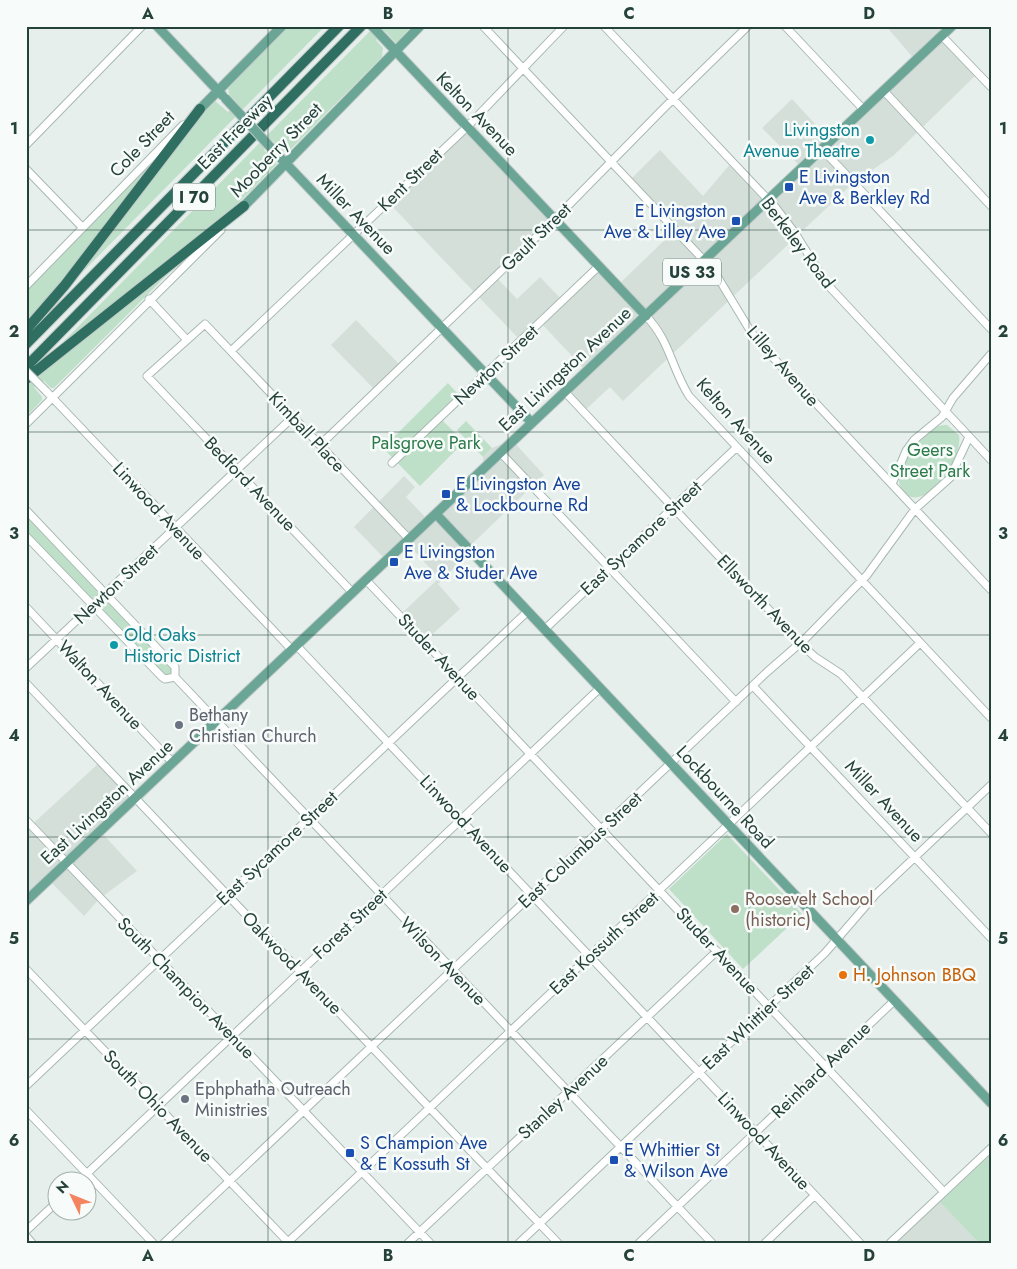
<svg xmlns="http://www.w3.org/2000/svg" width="1017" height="1269" font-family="Jost,sans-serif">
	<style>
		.built { fill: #d4dfda }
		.green { fill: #bfe0c8 }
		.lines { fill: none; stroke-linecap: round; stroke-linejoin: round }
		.minor-casing { stroke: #a8b8b2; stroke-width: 9 }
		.major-casing { stroke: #c2cac8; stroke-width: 11 }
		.highway-casing { stroke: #c2cac8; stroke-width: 12 }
		.minor { stroke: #fff; stroke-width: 7 }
		.major { stroke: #6aa596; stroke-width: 9 }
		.highway { stroke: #2f6f62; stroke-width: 10 }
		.minor-bridge-casing { stroke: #a8b8b2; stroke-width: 9; stroke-linecap: butt }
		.major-bridge-casing { stroke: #c2cac8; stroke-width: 11; stroke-linecap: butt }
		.minor-bridge { stroke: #fff; stroke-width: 7 }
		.major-bridge { stroke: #6aa596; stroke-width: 9 }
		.grid { fill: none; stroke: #24423a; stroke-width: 1; stroke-opacity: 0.55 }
		.culture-dot { fill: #0f9aa8; stroke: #f7fbf9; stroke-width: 2 }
		.transit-dot { fill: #1a4fb4; stroke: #f7fbf9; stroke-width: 2 }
		.worship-dot { fill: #6b7280; stroke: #f7fbf9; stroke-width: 2 }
		.education-dot { fill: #8d6e63; stroke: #f7fbf9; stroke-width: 2 }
		.food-dot { fill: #e8710a; stroke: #f7fbf9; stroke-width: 2 }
		.labels { text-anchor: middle; stroke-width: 5; stroke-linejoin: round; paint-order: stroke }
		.shield { fill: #f7fbf9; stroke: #637a73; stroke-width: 1 }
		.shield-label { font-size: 16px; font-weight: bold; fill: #24423a }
		.street-label { font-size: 18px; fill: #24423a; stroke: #f7fbf9 }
		.culture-label { font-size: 18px; fill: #0d838f; stroke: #f7fbf9; text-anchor: end }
		.transit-label { font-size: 18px; fill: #164399; stroke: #f7fbf9; text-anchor: start }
		.park-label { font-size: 18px; fill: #2d7a4b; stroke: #f7fbf9 }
		.worship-label { font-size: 18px; fill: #5b616d; stroke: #f7fbf9; text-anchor: start }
		.education-label { font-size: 18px; fill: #785e54; stroke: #f7fbf9; text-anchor: start }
		.food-label { font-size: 18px; fill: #c56008; stroke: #f7fbf9; text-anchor: start }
		.neatline { fill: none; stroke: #24423a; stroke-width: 2 }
		.grid-label { font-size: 16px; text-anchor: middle; font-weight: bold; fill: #24423a }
	</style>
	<rect width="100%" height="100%" fill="#e6efeb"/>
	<path class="built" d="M886 26H942L946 31 948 40 978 73 893 156 854 182 623 401 610 387 582 413 564 392 586 371 541 323 521 341 387 201 466 127 556 220 496 277 517 299 540 277 563 301 599 267 617 286 675 230 629 181 660 150 703 196 732 162 767 200 801 167 762 128 792 99 830 140 915 60Z
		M356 320 401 366 376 391 331 345Z
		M512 440 544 475 472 544 470 552 438 584 460 609 424 642 399 616 439 578 406 542 386 560 354 527 404 476 415 487 406 497 428 520 483 467V457L492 448Z
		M100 762 135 798 100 831 137 871 99 899 84 916 49 880 26 901V830Z
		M937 1198 979 1243H890Z"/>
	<path class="green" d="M288 26H325L57 298 198 117 215 101 228 112 237 103 229 94 228 88Z
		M375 26H412L396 43 385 31 376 40 383 48 382 57 289 151 284 152 272 140 264 150 277 164 224 217 66 343 64 341Z
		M152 162 56 290 26 324V291Z
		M171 271 54 388H51L44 381 34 387 42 397V400L26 417V386Z
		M448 383 458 394 437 415 464 442 420 486 383 448Z
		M466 421 492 448 483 457 457 430Z
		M947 425 959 435C964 463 919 520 901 488 898 482 898 473 901 466 904 459 909 452 912 446 918 436 935 424 947 425Z
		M26 511 175 668 176 673 166 679 26 534Z
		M727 834 802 914 743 969 669 889Z
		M991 1154V1243H979L940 1202Z"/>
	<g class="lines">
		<g class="minor-casing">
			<path id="minor" d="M483 26 714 271 751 332 765 349 991 590
				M604 26 776 208 795 233 826 283 991 460
				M785 26 864 110
				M942 36 991 87
				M884 91 991 206
				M26 145 142 26
				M822 149 991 329
				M26 169 83 228
				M26 286 183 125
				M149 299 187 340
				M646 316C670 341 671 367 689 396L991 718
				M231 351 467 127 564 26
				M46 391 292 650
				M565 392 800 643 815 657 841 674 991 833
				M26 424 221 230
				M320 445 555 219 666 106 748 26
				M501 453 736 702
				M392 463 599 266
				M892 484 906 451 914 440 942 417 953 398 991 354
				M26 510 175 667V677L712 1243
				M26 536 162 677 165 679 175 677
				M366 580 944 1192
				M353 593 147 376 205 324 409 539
				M26 607 173 763
				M545 629 737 447
				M297 646 860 1243
				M26 668 293 417
				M26 683 558 1243
				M753 686 991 938
				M26 820 430 1243
				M26 969 289 1243
				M26 1086 528 611
				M26 1110 153 1243
				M78 1182 600 688
				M26 1231 58 1201
				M26 1236 32 1243
				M164 1243 767 672 806 638 867 575 915 509 950 478 969 437
				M287 1243 920 643
				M408 1243 717 951
				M519 1243 825 953 876 894 991 785
				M639 1243 894 1001
				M765 1243 815 1195
				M890 1243 991 1148"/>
		</g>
		<g class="major-casing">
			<path id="major" d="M157 26 222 95
				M372 26 646 316
				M200 109 282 26
				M275 152 532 423
				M244 206 420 26
				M436 514 991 1103
				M26 901 952 26"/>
		</g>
		<g class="highway-casing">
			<path id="highway" d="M26 330 65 285 200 109
				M26 344 339 26
				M26 367 361 26
				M26 379 244 206"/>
		</g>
		<use href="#minor" class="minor"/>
		<use href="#major" class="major"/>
		<use href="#highway" class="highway"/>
		<g class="minor-bridge-casing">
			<path id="minor-bridge" d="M26 371 46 391"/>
		</g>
		<g class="major-bridge-casing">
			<path id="major-bridge" d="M225 98 275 152"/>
		</g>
		<use href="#minor-bridge" class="minor-bridge"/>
		<use href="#major-bridge" class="major-bridge"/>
	</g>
	<path class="grid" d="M268 26V1243M508 26V1243M749 26V1243M26 230H991M26 432H991M26 635H991M26 837H991M26 1039H991"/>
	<g class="culture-dot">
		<circle cx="870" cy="140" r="5"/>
		<circle cx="114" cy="645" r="5"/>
	</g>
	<g class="transit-dot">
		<rect x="784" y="182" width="10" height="10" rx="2.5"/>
		<rect x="731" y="216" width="10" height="10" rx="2.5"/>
		<rect x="441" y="489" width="10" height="10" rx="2.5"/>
		<rect x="389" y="557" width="10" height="10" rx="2.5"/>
		<rect x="345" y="1148" width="10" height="10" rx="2.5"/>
		<rect x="609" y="1155" width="10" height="10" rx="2.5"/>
	</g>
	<g class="worship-dot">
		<circle cx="179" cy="725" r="5"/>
		<circle cx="185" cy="1099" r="5"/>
	</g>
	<circle class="education-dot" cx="735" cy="909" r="5"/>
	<circle class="food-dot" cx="843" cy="975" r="5"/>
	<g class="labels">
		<g class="shield">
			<rect x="173" y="183.5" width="42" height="27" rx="4"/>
			<rect x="663" y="258.5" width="58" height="27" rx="4"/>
		</g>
		<g class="shield-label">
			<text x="194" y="203">I 70</text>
			<text x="692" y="278">US 33</text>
		</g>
		<g class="street-label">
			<text transform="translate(477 114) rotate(46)" y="6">Kelton Avenue</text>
			<text transform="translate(235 132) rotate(-45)" y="6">East Freeway</text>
			<text transform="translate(142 144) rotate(-46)" y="6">Cole Street</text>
			<text transform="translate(276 150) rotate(-46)" y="6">Mooberry Street</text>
			<text transform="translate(410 180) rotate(-44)" y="6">Kent Street</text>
			<text transform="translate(356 214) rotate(46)" y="6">Miller Avenue</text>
			<text transform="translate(536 237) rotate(-44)" y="6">Gault Street</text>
			<text transform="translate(798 243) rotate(53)" y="6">Berkeley Road</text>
			<text transform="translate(496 365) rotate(-43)" y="6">Newton Street</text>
			<text transform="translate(783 366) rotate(49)" y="6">Lilley Avenue</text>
			<text transform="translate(565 369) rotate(-43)" y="6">East Livingston Avenue</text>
			<text transform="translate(736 421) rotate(48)" y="6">Kelton Avenue</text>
			<text transform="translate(307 432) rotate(47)" y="6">Kimball Place</text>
			<text transform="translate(250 484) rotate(46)" y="6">Bedford Avenue</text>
			<text transform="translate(159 511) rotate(47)" y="6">Linwood Avenue</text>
			<text transform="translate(641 538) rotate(-43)" y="6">East Sycamore Street</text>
			<text transform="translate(116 584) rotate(-43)" y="6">Newton Street</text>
			<text transform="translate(765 604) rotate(46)" y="6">Ellsworth Avenue</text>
			<text transform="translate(439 657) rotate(47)" y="6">Studer Avenue</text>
			<text transform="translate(100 685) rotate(47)" y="6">Walton Avenue</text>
			<text transform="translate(725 797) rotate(47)" y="6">Lockbourne Road</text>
			<text transform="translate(884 801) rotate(47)" y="6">Miller Avenue</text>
			<text transform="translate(107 802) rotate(-43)" y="6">East Livingston Avenue</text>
			<text transform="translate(466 824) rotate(47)" y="6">Linwood Avenue</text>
			<text transform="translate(277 848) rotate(-43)" y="6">East Sycamore Street</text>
			<text transform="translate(580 850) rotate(-43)" y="6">East Columbus Street</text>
			<text transform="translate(350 924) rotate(-43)" y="6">Forest Street</text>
			<text transform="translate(604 943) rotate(-43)" y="6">East Kossuth Street</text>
			<text transform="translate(717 951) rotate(47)" y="6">Studer Avenue</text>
			<text transform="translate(443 961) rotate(46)" y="6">Wilson Avenue</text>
			<text transform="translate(292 963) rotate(46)" y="6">Oakwood Avenue</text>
			<text transform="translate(186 988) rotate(46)" y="6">South Champion Avenue</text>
			<text transform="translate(758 1017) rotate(-43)" y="6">East Whittier Street</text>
			<text transform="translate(821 1070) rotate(-44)" y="6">Reinhard Avenue</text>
			<text transform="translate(563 1097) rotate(-43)" y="6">Stanley Avenue</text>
			<text transform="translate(158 1106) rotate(46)" y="6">South Ohio Avenue</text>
			<text transform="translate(764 1141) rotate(47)" y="6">Linwood Avenue</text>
		</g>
		<g class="culture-label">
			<text x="860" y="136">Livingston<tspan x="860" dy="21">Avenue Theatre</tspan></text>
			<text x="124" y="641" text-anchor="start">Old Oaks<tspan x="124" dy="21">Historic District</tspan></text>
		</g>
		<g class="transit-label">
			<text x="799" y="183">E Livingston<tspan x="799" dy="21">Ave &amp; Berkley Rd</tspan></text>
			<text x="726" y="217" text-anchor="end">E Livingston<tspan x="726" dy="21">Ave &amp; Lilley Ave</tspan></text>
			<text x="456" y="490">E Livingston Ave<tspan x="456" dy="21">&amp; Lockbourne Rd</tspan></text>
			<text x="404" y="558">E Livingston<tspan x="404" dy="21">Ave &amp; Studer Ave</tspan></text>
			<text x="360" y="1149">S Champion Ave<tspan x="360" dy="21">&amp; E Kossuth St</tspan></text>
			<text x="624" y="1156">E Whittier St<tspan x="624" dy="21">&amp; Wilson Ave</tspan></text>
		</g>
		<g class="park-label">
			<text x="426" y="449">Palsgrove Park</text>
			<text x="930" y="456">Geers<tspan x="930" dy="21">Street Park</tspan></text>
		</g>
		<g class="worship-label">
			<text x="189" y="721">Bethany<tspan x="189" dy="21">Christian Church</tspan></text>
			<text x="195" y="1095">Ephphatha Outreach<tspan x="195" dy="21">Ministries</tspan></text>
		</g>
		<g class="education-label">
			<text x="745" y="905">Roosevelt School<tspan x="745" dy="21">(historic)</tspan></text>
		</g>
		<g class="food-label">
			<text x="853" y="981">H. Johnson BBQ</text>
		</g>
	</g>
	<rect width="1017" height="1269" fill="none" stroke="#f7fbf9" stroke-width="55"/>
	<g transform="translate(72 1196) rotate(313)"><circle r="24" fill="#f7fbf9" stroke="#a3b1ad"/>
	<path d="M0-4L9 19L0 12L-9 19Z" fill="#f4845f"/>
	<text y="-8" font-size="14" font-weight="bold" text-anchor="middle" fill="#24423a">N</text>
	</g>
	<rect x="28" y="28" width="962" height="1214" class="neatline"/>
	<g class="grid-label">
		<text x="148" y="19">A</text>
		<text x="388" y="19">B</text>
		<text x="629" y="19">C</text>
		<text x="869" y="19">D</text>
		<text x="14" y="134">1</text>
		<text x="1003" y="134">1</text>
		<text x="14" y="337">2</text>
		<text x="1003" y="337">2</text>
		<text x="14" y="539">3</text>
		<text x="1003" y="539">3</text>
		<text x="14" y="741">4</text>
		<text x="1003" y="741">4</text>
		<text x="14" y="944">5</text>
		<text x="1003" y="944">5</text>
		<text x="14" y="1146">6</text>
		<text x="1003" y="1146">6</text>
		<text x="148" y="1261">A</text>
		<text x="388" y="1261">B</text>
		<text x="629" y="1261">C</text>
		<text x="869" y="1261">D</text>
	</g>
</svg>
